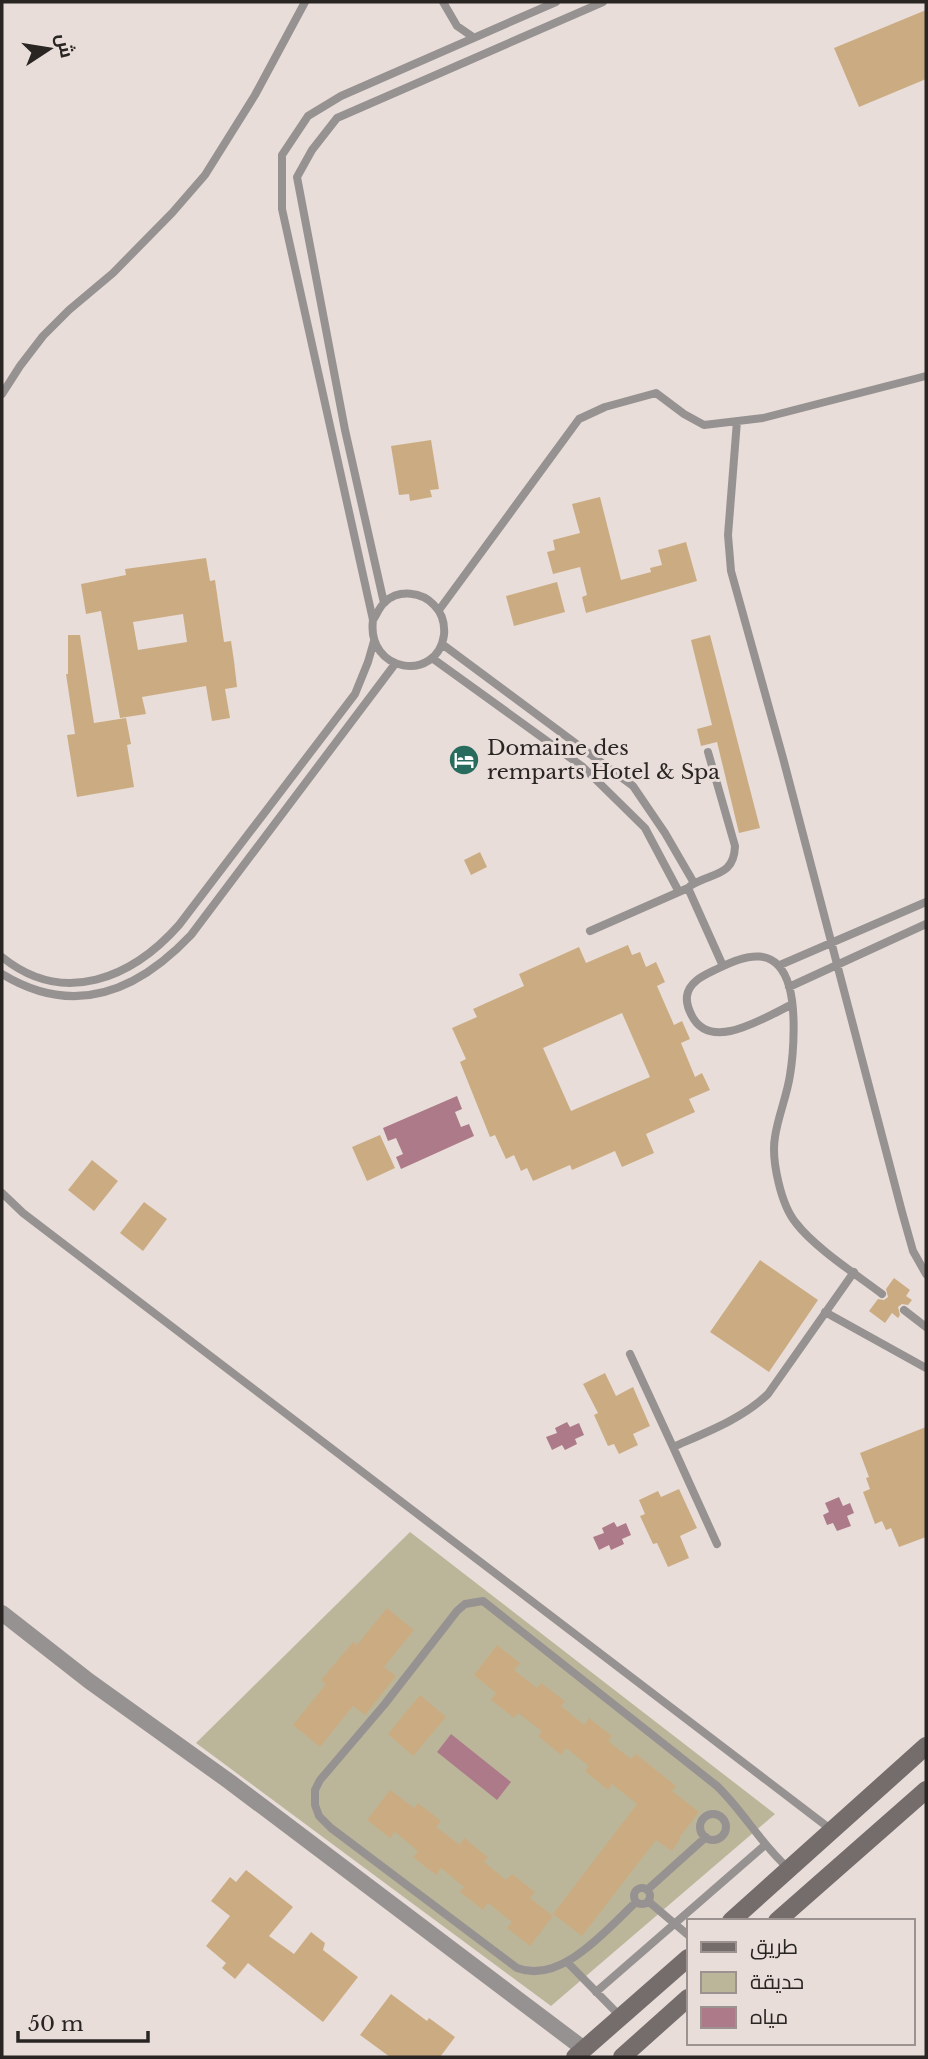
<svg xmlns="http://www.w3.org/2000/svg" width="928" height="2059" font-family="'Libre Baskerville',Cairo,serif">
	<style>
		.green { fill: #bbb699 }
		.water { fill: #ad7a8a }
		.building { fill: #cbac82; fill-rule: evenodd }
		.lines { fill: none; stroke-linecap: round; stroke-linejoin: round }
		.lane { stroke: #979292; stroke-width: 8 }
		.street { stroke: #979292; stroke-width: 16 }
		.secondary { stroke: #746d6c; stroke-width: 18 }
		.labels { text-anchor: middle; stroke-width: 6; stroke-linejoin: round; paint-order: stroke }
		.poi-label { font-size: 21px; fill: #292523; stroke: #e8ddd8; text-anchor: start }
	</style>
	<rect width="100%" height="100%" fill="#e8ddd8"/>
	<path class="green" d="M410 1532 775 1814 551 2006 196 1743Z"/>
	<path class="water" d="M457 1096 462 1109 455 1112 461 1127 469 1124 474 1136 401 1169 396 1157 403 1154 396 1138 388 1141 383 1128Z
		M567 1422 570 1427 579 1423 584 1435 575 1439 577 1444 565 1450 562 1445 552 1450 546 1437 557 1433 555 1428Z
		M839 1497 843 1506 850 1503 854 1513 847 1516 851 1526 837 1531 833 1523 827 1525 823 1515 829 1512 825 1503Z
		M614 1522 617 1527 626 1523 631 1535 622 1539 624 1544 611 1550 609 1545 599 1550 593 1537 604 1533 602 1528Z
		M451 1734 511 1782 497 1800 437 1752Z"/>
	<path class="building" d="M926 10V79L859 107 834 48Z
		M431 440 439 489 430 490 432 497 410 501 409 494 399 495 391 446Z
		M600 497 621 580 651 572 650 568 662 565 658 550 686 542 697 581 586 613 582 597 587 595 580 567 553 574 547 552 555 550 553 540 580 533 572 504Z
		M206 558 210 581 215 580 224 642 231 641 234 661 237 687 225 689 230 718 212 721 206 686 142 697 146 714 120 718 101 611 86 614 81 584 126 575 125 569ZM183 614 187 642 138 650 133 622Z
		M557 582 565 612 514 626 506 596Z
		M68 635H80L94 723 126 718 131 744 127 745 134 787 77 797 67 735 75 734 66 674H68Z
		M710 635 760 828 739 833 717 742 701 746 697 729 712 725 691 640Z
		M480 852 487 867 471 875 464 860Z
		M628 945 632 955 640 952 646 967 656 962 665 982 657 986 674 1025 682 1021 690 1039 681 1043 695 1077 702 1073 710 1090 689 1099 695 1112 646 1134 654 1153 622 1167 615 1151 572 1170 570 1165 533 1181 527 1168 521 1171 514 1155 506 1159 495 1135 490 1137 460 1062 466 1059 452 1028 477 1017 473 1009 524 986 519 974 579 947 586 963ZM622 1013 650 1077 571 1111 543 1048Z
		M380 1135 395 1168 367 1181 352 1147Z
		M92 1160 118 1181 94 1211 68 1190Z
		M144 1202 167 1219 143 1251 120 1233Z
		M760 1260 818 1300 769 1372 710 1332Z
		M894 1278 910 1290 906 1296 912 1300 908 1305 902 1304 898 1307 900 1315 898 1318 892 1313 885 1323 869 1311 878 1299 884 1300 888 1297 886 1289Z
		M605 1373 616 1396 633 1387 650 1426 633 1434 638 1445 619 1454 614 1444 608 1446 594 1415 598 1413 583 1384Z
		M926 1427V1537L899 1547 891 1528 886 1530 882 1521 875 1524 863 1492 870 1489 866 1478 869 1477 860 1453Z
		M679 1489 697 1528 680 1536 689 1558 668 1567 657 1543 653 1544 640 1516 645 1514 639 1500 658 1491 661 1497Z
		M387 1608 414 1630 384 1667 396 1676 365 1715 353 1706 320 1747 293 1725 326 1684 321 1680 333 1666 353 1642 357 1645Z
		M497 1645 520 1663 514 1670 537 1688 541 1683 565 1701 561 1706 584 1725 589 1718 612 1736 608 1741 631 1759 636 1754 676 1786 672 1791 699 1812 679 1838 680 1839 672 1851 656 1840 582 1936 553 1914 637 1804 612 1784 608 1790 585 1771 589 1766 566 1748 561 1755 538 1736 542 1731 518 1713 514 1718 491 1700 496 1693 474 1675Z
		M420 1695 446 1717 413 1756 388 1734Z
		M390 1790 414 1808 418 1803 441 1821 436 1827 460 1845 464 1838 488 1857 484 1862 506 1880 512 1874 535 1892 530 1898 553 1916 530 1946 507 1928 512 1922 488 1903 483 1910 460 1892 464 1887 441 1868 436 1875 413 1857 418 1851 395 1832 390 1838 367 1820Z
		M246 1870 293 1907 269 1936 294 1954 311 1932 325 1943 323 1950 358 1977 323 2022 248 1963 235 1979 222 1968 226 1963 206 1946 230 1916 211 1901 230 1877 236 1882Z
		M391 1994 427 2021 429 2018 455 2037 440 2057H390L360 2035Z"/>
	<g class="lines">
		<path class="lane" d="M443 2 457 26 473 37
			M2 394 20 366 43 336 69 310 113 273 172 213 205 175 255 95 305 2
			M737 421 728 535 731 571 783 758 902 1212 913 1251 926 1274
			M384 603 345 430 297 177 312 150 337 118 603 2
			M439 610 579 419 605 407 656 393 684 414 704 425 763 418 926 376
			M373 620C377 614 380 606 385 602 399 589 422 592 434 605 442 613 445 624 444 635 437 683 366 673 373 620L282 209V155L308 116 341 96 556 2
			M442 644 633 786 665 833 694 883
			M432 658 583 767 645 828 679 892
			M690 886C712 872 734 877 735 846L708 752
			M590 931 688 888 723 966
			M2 957C64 1007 132 978 179 925L355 694 368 662 374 641
			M780 965 926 902
			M2 974C74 1018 137 992 191 935L395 664
			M789 987 926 924
			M791 1005C765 1017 711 1053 692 1016 689 1010 686 1004 687 996 689 981 705 975 717 969 746 954 777 945 789 986 796 1009 794 1051 790 1075 787 1096 778 1116 775 1137 771 1160 781 1205 796 1223 814 1247 857 1275 882 1294
			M2 1193 23 1213 833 1831
			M904 1310 926 1327
			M825 1312 926 1368
			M630 1354 673 1447C707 1432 742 1419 768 1394L854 1272
			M673 1447 717 1544
			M700 1827a13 13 0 1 1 26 0a13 13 0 1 1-26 0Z
			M634 1896a8 8 0 1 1 16 0a8 8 0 1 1-16 0Z
			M647 1890 706 1837
			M648 1901 688 1935
			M636 1902C607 1929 561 1985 517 1968L331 1828 319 1816 315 1805V1790L320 1780 384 1705 457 1611 465 1604 483 1601 717 1786C743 1811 761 1844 788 1868
			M567 1962 620 2016
			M596 1992 765 1845"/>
		<path class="street" d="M2 1613 89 1681 230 1782 584 2049"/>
		<path class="secondary" d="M731 1921 926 1746
			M777 1921 926 1790
			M575 2057 688 1958
			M622 2057 688 1998"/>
	</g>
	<defs>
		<g id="hotel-disc" transform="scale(1.575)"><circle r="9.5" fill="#286c5d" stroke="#e8ddd8"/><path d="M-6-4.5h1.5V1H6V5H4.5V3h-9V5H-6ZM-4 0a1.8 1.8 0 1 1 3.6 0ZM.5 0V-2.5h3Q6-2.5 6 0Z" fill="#fff"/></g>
	</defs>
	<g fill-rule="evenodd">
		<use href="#hotel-disc" x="464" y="760"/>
	</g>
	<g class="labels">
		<g class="poi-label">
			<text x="487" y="755">Domaine des<tspan x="487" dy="24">remparts Hotel &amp; Spa</tspan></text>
		</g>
	</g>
	<rect width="928" height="2059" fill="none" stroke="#292523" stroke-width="7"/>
	<rect x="687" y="1919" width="228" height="126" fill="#e8ddd8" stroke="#9c9390" stroke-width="2"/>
	<rect x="701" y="1942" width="35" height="10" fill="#746d6c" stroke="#9c9390" stroke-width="2"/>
	<text x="750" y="1954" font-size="21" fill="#292523">طريق</text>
	<rect x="701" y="1972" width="35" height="21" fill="#bbb699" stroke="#9c9390" stroke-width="2"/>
	<text x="750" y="1989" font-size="21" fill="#292523">حديقة</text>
	<rect x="701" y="2007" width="35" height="21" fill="#ad7a8a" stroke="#9c9390" stroke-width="2"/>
	<text x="750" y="2024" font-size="21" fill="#292523">مياه</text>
	<g transform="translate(49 49) rotate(78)" stroke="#e8ddd8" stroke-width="5" paint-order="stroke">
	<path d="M0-5L12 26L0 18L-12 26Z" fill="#292523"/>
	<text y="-10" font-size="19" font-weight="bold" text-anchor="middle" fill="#292523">ش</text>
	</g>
	<path d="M18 2031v10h130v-10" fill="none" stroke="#292523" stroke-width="3.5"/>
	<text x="28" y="2031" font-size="21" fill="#292523" stroke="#e8ddd8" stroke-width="5" paint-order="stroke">50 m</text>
</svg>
